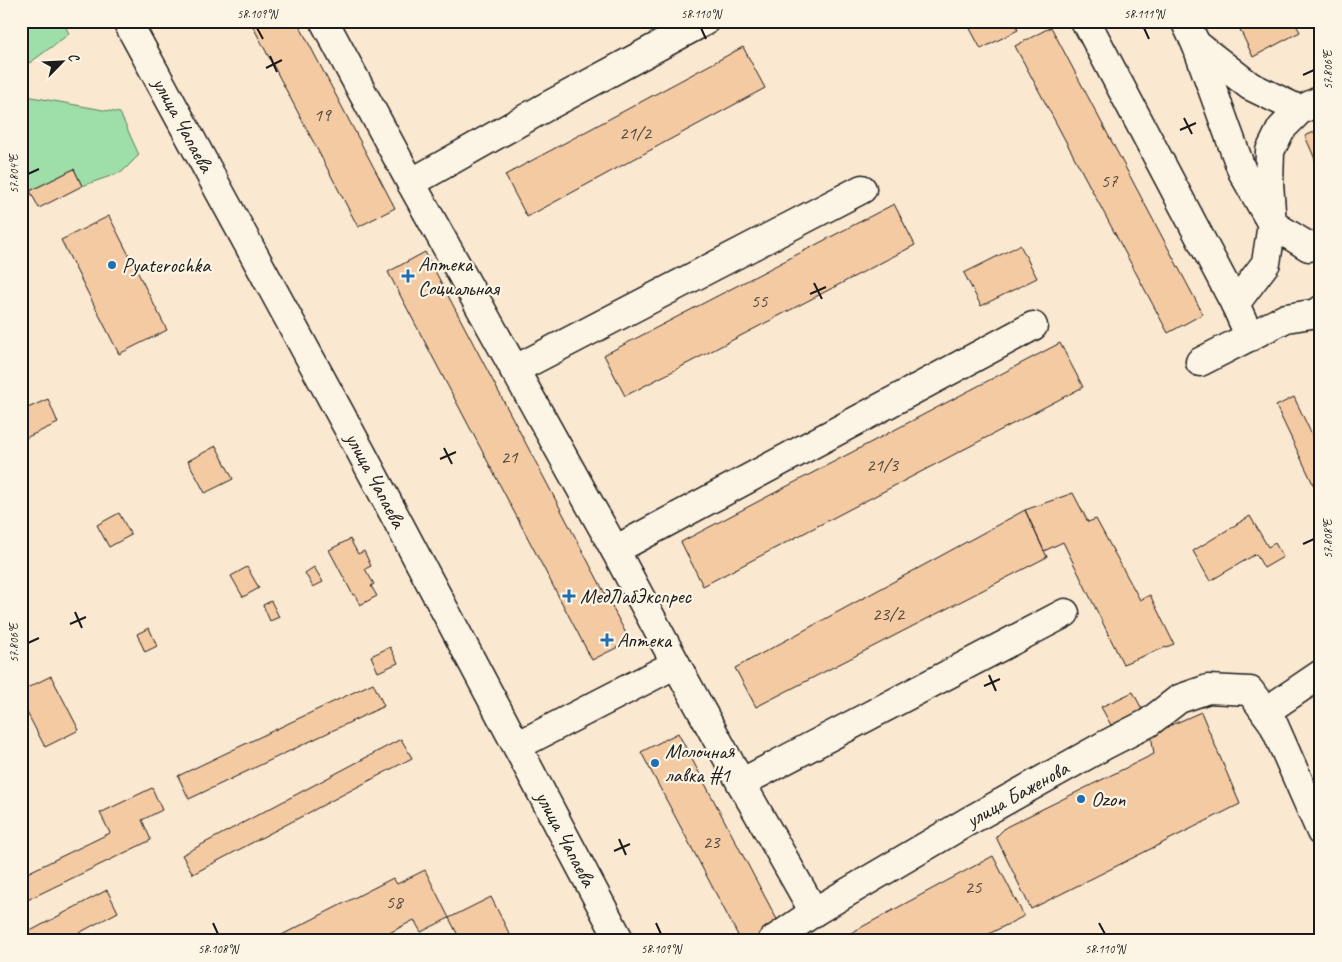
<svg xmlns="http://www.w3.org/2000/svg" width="1342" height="962" font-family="Caveat,sans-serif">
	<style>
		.green { fill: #9ddea9; stroke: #5c7d62 }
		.building { fill: #f4caa3; stroke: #1c1c1c }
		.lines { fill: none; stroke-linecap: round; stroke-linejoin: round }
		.minor-casing { stroke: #1c1c1c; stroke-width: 31 }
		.minor { stroke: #fcf5e5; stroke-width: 28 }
		.ticks { fill: none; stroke: #1c1c1c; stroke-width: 2 }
		.poi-dot { fill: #1f6fb2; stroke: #fcf5e5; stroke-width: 2 }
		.labels { text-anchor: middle; stroke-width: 4.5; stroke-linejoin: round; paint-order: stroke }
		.number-label { font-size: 19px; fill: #52483e }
		.street-label { font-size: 21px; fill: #1c1c1c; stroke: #fcf5e5 }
		.poi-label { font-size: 21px; fill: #1c1c1c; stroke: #fcf5e5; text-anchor: start }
		.neatline { fill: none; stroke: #1c1c1c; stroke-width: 2 }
		.ticks-label { font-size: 12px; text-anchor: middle; fill: #1c1c1c }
	</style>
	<rect width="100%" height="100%" fill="#fae8d1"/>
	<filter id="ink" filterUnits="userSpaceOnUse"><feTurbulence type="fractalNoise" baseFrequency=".02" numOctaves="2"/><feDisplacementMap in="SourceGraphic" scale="10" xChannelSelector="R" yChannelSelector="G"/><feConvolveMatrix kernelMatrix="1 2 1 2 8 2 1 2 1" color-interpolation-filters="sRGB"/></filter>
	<g filter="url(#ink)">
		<path class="green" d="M21 21H63L69 34 31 62 21 67Z
			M21 95 120 113 139 155 122 172 82 186 74 169 30 191 23 187 21 183Z"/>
		<path class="building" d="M250 21H297L395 208 358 227Z
			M966 21H1014L1018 30 981 49Z
			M1219 21H1232L1223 28Z
			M1236 21H1294L1300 32 1253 57Z
			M1051 27 1203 314 1168 333 1015 46Z
			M743 47 765 88 527 217 505 175Z
			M1321 129V173L1305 136Z
			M74 169 82 186 39 208 30 191Z
			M894 204 915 245 625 396 604 355Z
			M109 216 167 330 119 354 61 240Z
			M1020 245 1037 278 981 306 964 273Z
			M425 252 630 641 592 660 388 272Z
			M1060 343 1083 387 703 586 681 542Z
			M1294 397 1321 454V483L1314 486 1276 406Z
			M48 399 58 423 21 440V411Z
			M216 446 233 479 205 493 188 461Z
			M1073 493 1088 522 1096 519 1140 600 1150 595 1174 644 1123 664 1063 542 1044 551 1025 510Z
			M1025 510 1047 557 756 707 735 668Z
			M119 513 131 535 109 547 97 525Z
			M1250 516 1268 547 1275 543 1283 557 1264 568 1256 554 1210 581 1193 551Z
			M350 539 358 554 364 551 371 566 365 569 374 584 371 586 377 596 360 605 355 595H353L329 550Z
			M247 567 259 588 243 597 231 576Z
			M314 567 323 582 313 587 305 573Z
			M271 601 279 617 270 621 263 605Z
			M149 628 157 646 145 652 137 634Z
			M390 647 398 663 378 672 371 656Z
			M51 676 79 730 45 747 21 701V691Z
			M373 683 384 706 189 799 178 776Z
			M1133 692 1143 711 1111 725 1101 707Z
			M1201 712 1240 804 1031 909 996 837 1006 827 1154 754 1151 734Z
			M678 733 782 929 760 941H741L641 752Z
			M401 739 412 758 193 874 182 855Z
			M152 788 162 810 142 820 151 840 21 903V876L110 833 100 813Z
			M993 856 1024 916 975 941H836Z
			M425 870 449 918 421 932 414 920 374 941H270L393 878 397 884Z
			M107 890 118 912 64 941H21V936Z
			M491 897 513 941H461L449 918Z"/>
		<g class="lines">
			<g class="minor-casing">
				<g id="minor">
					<path id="s1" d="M127 21 361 452 620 941"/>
					<path d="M324 21 411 183 615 550 676 664 741 783 814 912"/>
					<path d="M1084 21 1087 23 1235 304 1250 337"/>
					<path d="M1185 21 1196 44 1242 171 1272 224 1309 247 1321 245"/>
					<path d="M1196 44 1250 86 1300 110"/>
					<path d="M411 183 544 108 705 21"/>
					<path d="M1235 304 1266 263 1272 224 1269 183 1270 151 1281 129 1300 110 1321 100"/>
					<path d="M1200 362 1286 318 1318 313 1321 310"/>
					<path d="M514 370 862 189"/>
					<path d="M615 550 1033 326"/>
					<path d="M1265 712 1321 674"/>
					<path d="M517 746 676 664"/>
					<path d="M741 783 1065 613"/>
					<path id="s2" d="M772 941 814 912 967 822 1105 745 1148 723 1179 699 1208 689 1250 691 1273 723 1321 832"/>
				</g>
			</g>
			<use href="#minor" class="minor"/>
		</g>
	</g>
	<path class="ticks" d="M257 28 263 39M701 28 706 39M1144 28 1149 39M270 56 277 72M266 68 282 60M1303 75 1314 70M1184 118 1192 134M1180 130 1196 123M28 174 39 169M814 283 822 299M810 294 826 287M444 448 452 464M440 459 456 452M1303 544 1314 539M75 612 82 628M70 624 86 617M28 643 39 638M989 675 996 691M984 686 1000 679M619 839 626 855M614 851 630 844M213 923 218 934M656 923 661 934M1099 923 1105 934"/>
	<g class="poi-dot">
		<circle cx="112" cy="265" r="5"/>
		<path d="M405.5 268.5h5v5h5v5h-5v5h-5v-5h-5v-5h5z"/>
		<path d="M566.5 588.5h5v5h5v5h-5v5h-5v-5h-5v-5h5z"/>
		<path d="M604.5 632.5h5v5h5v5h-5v5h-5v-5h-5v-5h5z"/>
		<circle cx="655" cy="763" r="5"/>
		<circle cx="1081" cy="799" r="5"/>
	</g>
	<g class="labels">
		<g class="number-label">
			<text x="322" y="121">19</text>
			<text x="635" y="139">21/2</text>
			<text x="1109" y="187">57</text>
			<text x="759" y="307">55</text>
			<text x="509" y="463">21</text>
			<text x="882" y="471">21/3</text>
			<text x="888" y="620">23/2</text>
			<text x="711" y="848">23</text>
			<text x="973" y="893">25</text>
			<text x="394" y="908">58</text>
		</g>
		<g class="street-label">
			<text dy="7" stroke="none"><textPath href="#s1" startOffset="118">улица Чапаева</textPath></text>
			<text dy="7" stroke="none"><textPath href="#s1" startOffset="522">улица Чапаева</textPath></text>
			<text dy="7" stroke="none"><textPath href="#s2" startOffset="286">улица Баженова</textPath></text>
			<text dy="7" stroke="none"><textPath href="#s1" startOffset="928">улица Чапаева</textPath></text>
		</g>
		<g class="poi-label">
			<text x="418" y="271">Аптека<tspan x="418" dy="24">Социальная</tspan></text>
			<text x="122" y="272">Pyaterochka</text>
			<text x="580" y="603">МедЛабЭкспрес</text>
			<text x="617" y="647">Аптека</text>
			<text x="665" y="758">Молочная<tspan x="665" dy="24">лавка #1</tspan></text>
			<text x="1091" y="806">Ozon</text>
		</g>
	</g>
	<rect width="1342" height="962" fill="none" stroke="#fcf5e5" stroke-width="55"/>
	<g transform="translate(62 62) rotate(66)" stroke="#fcf5e5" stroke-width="4" paint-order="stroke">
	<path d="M0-4L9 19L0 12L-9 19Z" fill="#1c1c1c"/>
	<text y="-8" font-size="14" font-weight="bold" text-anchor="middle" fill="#1c1c1c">С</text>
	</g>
	<rect x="28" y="28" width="1286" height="906" class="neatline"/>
	<g class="ticks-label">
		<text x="257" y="18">58.109°N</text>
		<text x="701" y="18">58.110°N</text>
		<text x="1144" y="18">58.111°N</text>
		<text transform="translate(1328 70) rotate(-90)" y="4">57.806°E</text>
		<text transform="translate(14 174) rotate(-90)" y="4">57.804°E</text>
		<text transform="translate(1328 539) rotate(-90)" y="4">57.808°E</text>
		<text transform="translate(14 643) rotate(-90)" y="4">57.806°E</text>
		<text x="218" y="953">58.108°N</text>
		<text x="661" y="953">58.109°N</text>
		<text x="1105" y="953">58.110°N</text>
	</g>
</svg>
